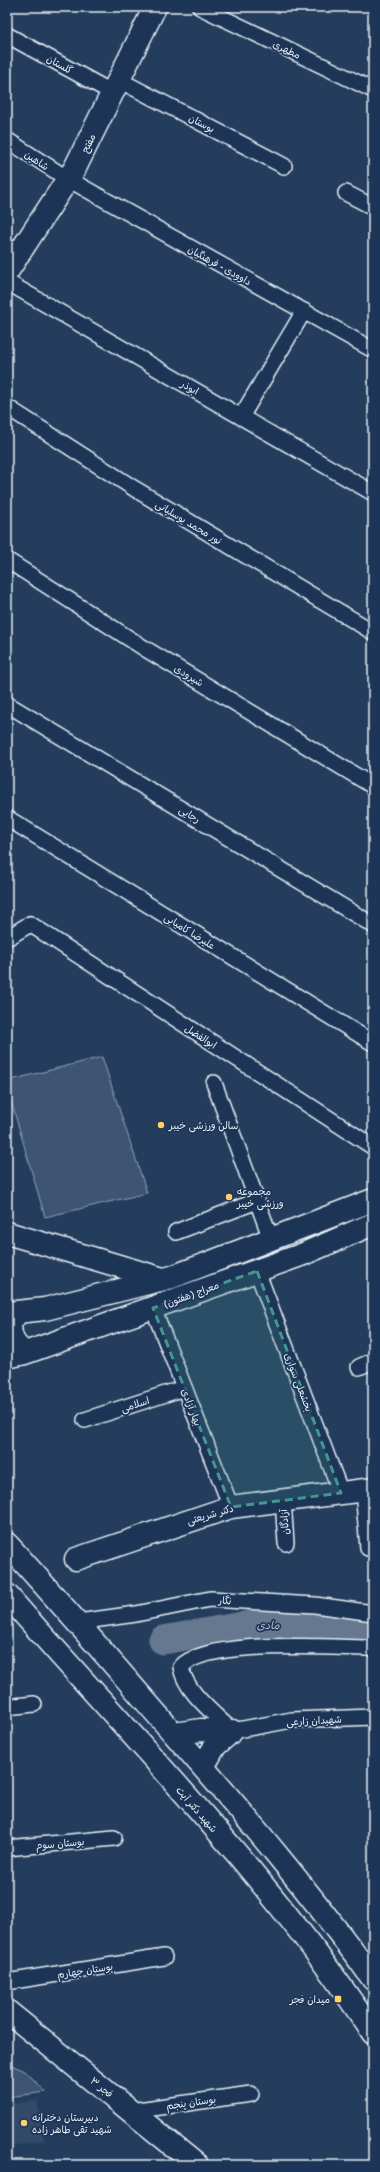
<svg xmlns="http://www.w3.org/2000/svg" width="380" height="2172" font-family="'Balsamiq Sans','Playpen Sans Arabic',sans-serif">
	<style>
		.built { fill: #334a68 }
		.green { fill: #3e5472; stroke: #93a2b5 }
		.lines { fill: none; stroke-linecap: round; stroke-linejoin: round }
		.river { stroke: #657890; stroke-width: 29 }
		.street-casing { stroke: #e8f1f8; stroke-width: 18 }
		.secondary-casing { stroke: #e8f1f8; stroke-width: 25 }
		.street { stroke: #1d3557; stroke-width: 15 }
		.secondary { stroke: #1d3557; stroke-width: 22 }
		.marked { fill: #459590; fill-opacity: 0.2; stroke: #459590; stroke-width: 3; stroke-dasharray: 8 5; stroke-linejoin: round }
		.poi-dot { fill: #ffd166; stroke: #1d3557; stroke-width: 1.5 }
		.labels { text-anchor: middle; stroke-width: 3.5; stroke-linejoin: round; paint-order: stroke }
		.street-label { font-size: 10px; fill: #e8f1f8; stroke: #1d3557 }
		.poi-label { font-size: 10px; fill: #e8f1f8; stroke: #1d3557; text-anchor: start }
		.water-label { font-size: 11px; font-style: italic; fill: #b4c1ce; stroke: #1d3557 }
	</style>
	<rect width="100%" height="100%" fill="#253d5d"/>
	<filter id="ink" filterUnits="userSpaceOnUse"><feTurbulence type="fractalNoise" baseFrequency=".025" numOctaves="2"/><feDisplacementMap in="SourceGraphic" scale="8" xChannelSelector="R" yChannelSelector="G"/><feConvolveMatrix kernelMatrix="1 2 1 2 8 2 1 2 1" color-interpolation-filters="sRGB"/></filter>
	<g filter="url(#ink)">
		<path class="built" d="M37 2100 44 2140 7 2147V2105Z"/>
		<path class="green" d="M102 1057 147 1193 45 1217 7 1087V1081Z
			M7 2063 25 2071 46 2092 7 2097Z"/>
		<g class="lines">
			<path class="river" d="M163 1640 254 1624 373 1627"/>
			<g class="street-casing">
				<path id="street" d="M200 7 373 90
					M7 35 113 93
					M119 80 284 166
					M7 140 68 179 373 350
					M346 193 373 207
					M7 282 373 493
					M7 407 135 489 373 632
					M241 417 304 311
					M7 560 144 648 373 786
					M7 704 373 925
					M7 818 373 1043
					M7 938 30 924 373 1147
					M214 1083 271 1239
					M176 1232 249 1204
					M257 1271 341 1493
					M153 1308 231 1507
					M359 1367 373 1361
					M85 1420 184 1388
					M363 1490 368 1548
					M283 1501 286 1543
					M78 1622 136 1614 210 1599 315 1605 373 1613
					M373 1648C334 1648 206 1638 181 1667 185 1692 215 1714 232 1731L292 1720 373 1717
					M7 1707 34 1704
					M7 1848 114 1838
					M7 1982 164 1957
					M131 2111 251 2094"/>
			</g>
			<g class="secondary-casing">
				<path id="secondary" d="M7 272 75 168 155 7
					M7 1233 163 1279
					M7 1313 45 1309 172 1277 373 1200
					M18 1313 10 1322C10 1337 13 1344 25 1353
					M7 1357 25 1353 301 1255 373 1224
					M7 1544C64 1606 119 1671 175 1735 244 1814 312 1894 373 1979
					M76 1559 231 1507 373 1489
					M7 1595C132 1738 268 1874 373 2033
					M174 1734 201 1730 232 1731
					M203 1767 215 1746 232 1731
					M7 2011 197 2165"/>
			</g>
			<use href="#street" class="street"/>
			<use href="#secondary" class="secondary"/>
		</g>
	</g>
	<path class="marked" d="M257 1271 341 1493 231 1507 153 1308Z"/>
	<g class="poi-dot">
		<circle cx="161" cy="1125" r="4"/>
		<circle cx="229" cy="1197" r="4"/>
		<rect x="334" y="1995" width="8" height="8" rx="2"/>
		<circle cx="24" cy="2123" r="4"/>
	</g>
	<g class="labels">
		<g class="street-label">
			<text transform="translate(287 49) rotate(26)" y="4">مطهری</text>
			<text transform="translate(60 64) rotate(29)" y="4">گلستان</text>
			<text transform="translate(202 123) rotate(27)" y="4">بوستان</text>
			<text transform="translate(88 143) rotate(-64)" y="4">مفتح</text>
			<text transform="translate(37 160) rotate(33)" y="4">شاهین</text>
			<text transform="translate(220 265) rotate(29)" y="4">داوودی - فرهنگیان</text>
			<text transform="translate(190 387) rotate(30)" y="4">ابوذر</text>
			<text transform="translate(189 522) rotate(31)" y="4">نور محمد یوسلیانی</text>
			<text transform="translate(189 675) rotate(31)" y="4">شیرودی</text>
			<text transform="translate(190 814) rotate(31)" y="4">رجایی</text>
			<text transform="translate(190 931) rotate(32)" y="4">علیرضا کامیابی</text>
			<text transform="translate(201 1036) rotate(33)" y="4">ابوالفضل</text>
			<text transform="translate(191 1294) rotate(-20)" y="4">معراج (هفتون)</text>
			<text transform="translate(299 1382) rotate(69)" y="4">بخشعلی سواری</text>
			<text transform="translate(135 1404) rotate(-18)" y="4">اسلامی</text>
			<text transform="translate(192 1407) rotate(69)" y="4">بهار آزادی</text>
			<text transform="translate(210 1514) rotate(-16)" y="4">دکتر شریعتی</text>
			<text transform="translate(284 1522) rotate(-94)" y="4">آزادگان</text>
			<text transform="translate(225 1600) rotate(4)" y="4">نگار</text>
			<text transform="translate(314 1720) rotate(-3)" y="4">شهیدان زارعی</text>
			<text transform="translate(197 1809) rotate(49)" y="4">شهید دکتر آیت</text>
			<text transform="translate(60 1843) rotate(-5)" y="4">بوستان سوم</text>
			<text transform="translate(85 1970) rotate(-9)" y="4">بوستان چهارم</text>
			<text transform="translate(102 2087) rotate(39)" y="4">فجر ۳</text>
			<text transform="translate(191 2102) rotate(-8)" y="4">بوستان پنجم</text>
		</g>
		<g class="poi-label">
			<text x="169" y="1129">سالن ورزشی خیبر</text>
			<text x="237" y="1195">مجموعه<tspan x="237" dy="12">ورزشی خیبر</tspan></text>
			<text x="330" y="2003" text-anchor="end">میدان فجر</text>
			<text x="32" y="2121">دبیرستان دخترانه<tspan x="32" dy="12">شهید تقی طاهر زاده</tspan></text>
		</g>
		<g class="water-label">
			<text x="268" y="1629">مادی</text>
		</g>
	</g>
	<rect width="380" height="2172" fill="none" stroke="#1d3557" stroke-width="24"/>
	<rect x="12" y="12" width="356" height="2148" fill="none" stroke="#e8f1f8" stroke-width="1.5" filter="url(#ink)"/>
</svg>
